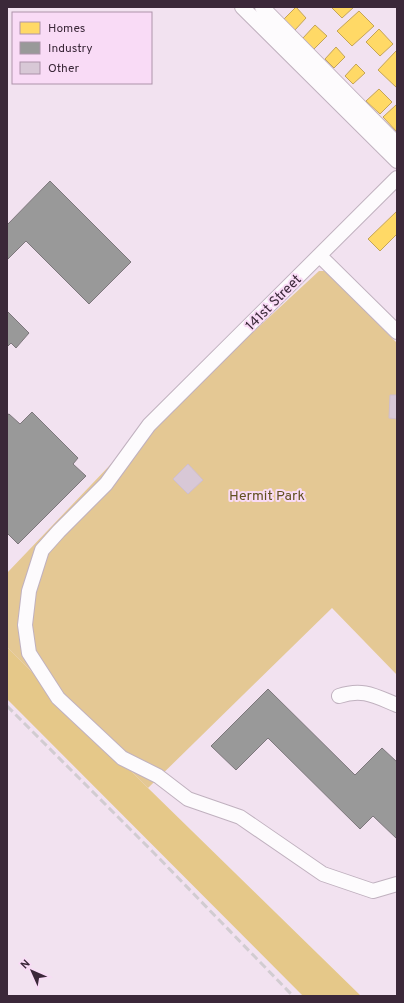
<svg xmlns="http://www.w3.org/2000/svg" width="404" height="1003" font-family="Overpass,sans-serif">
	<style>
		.green { fill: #e4c894 }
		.forest { fill: #e5c889 }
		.homes { fill: #ffd966; stroke: #c4a458 }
		.industry { fill: #999; stroke: #7d777c }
		.building { fill: #d8c8d6; stroke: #cfbecd }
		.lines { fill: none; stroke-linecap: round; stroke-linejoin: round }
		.minor-casing { stroke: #c0b1bf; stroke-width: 16 }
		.minor { stroke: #fdfbfd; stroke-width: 14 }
		.rail { stroke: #d2ccd1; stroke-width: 3; stroke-dasharray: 8 4; stroke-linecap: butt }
		.labels { text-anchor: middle; stroke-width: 4; stroke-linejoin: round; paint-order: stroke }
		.street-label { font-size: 14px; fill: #3b2839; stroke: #f9dbf6 }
		.park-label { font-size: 14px; fill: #615020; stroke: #f9dbf6 }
	</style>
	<rect width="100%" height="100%" fill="#f2e2f0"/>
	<path class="green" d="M319 271H324L327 273 397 343V675L332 608 148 788 7 647V573L112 463Z"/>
	<path class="forest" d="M7 647 148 788 361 996H303L7 699Z"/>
	<path class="homes" d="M296 7 306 18 295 30 284 19Z
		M331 7H354L342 18Z
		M359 11 374 26 352 46 337 31Z
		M315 25 327 36 314 49 303 38Z
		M379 29 393 44 380 56 366 42Z
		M336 47 345 57 334 68 325 59Z
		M396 51H397V88L378 70Z
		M356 64 365 73 353 84 345 76Z
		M379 89 392 102 380 114 366 101Z
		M396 105 397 106V132L383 117Z
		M397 211V234L380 251 368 239Z"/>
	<path class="industry" d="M50 181 131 262 89 304 26 241 7 260V225Z
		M7 311 29 333 16 348 11 343 7 347Z
		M32 412 78 458 73 464 86 476 18 544 7 533V415L9 414 20 424Z
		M268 689 355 775 382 748 397 762V839L373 816 360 829 268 738 236 770 211 746Z"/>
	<path class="building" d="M390 395H397V419L389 418Z
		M188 464 203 480 188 494 173 479Z"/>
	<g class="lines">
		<g class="minor-casing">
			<path id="minor" d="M242 7 397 161
				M262 7 397 144
				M397 178 149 425 106 484 59 531 42 550 29 591 25 625 29 653 58 698 122 758 158 776 188 799 240 817 323 874 373 891 397 884
				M320 256 397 332
				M339 696C363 688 375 696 397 705"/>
		</g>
		<use href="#minor" class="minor"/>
		<path class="rail" d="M7 706 153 852 293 996"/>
	</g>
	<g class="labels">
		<g class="street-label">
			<text transform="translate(273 302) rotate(-45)" y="5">141st Street</text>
		</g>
		<g class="park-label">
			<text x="267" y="500">Hermit Park</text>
		</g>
	</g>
	<rect width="404" height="1003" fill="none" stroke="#3b2839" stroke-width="16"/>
	<rect x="12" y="12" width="140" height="72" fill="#f9dbf6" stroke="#ad93aa"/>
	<rect x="20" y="22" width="20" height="12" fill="#ffd966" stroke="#ad93aa"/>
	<text x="48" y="32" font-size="12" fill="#3b2839">Homes</text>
	<rect x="20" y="42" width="20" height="12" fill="#999999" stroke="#ad93aa"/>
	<text x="48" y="52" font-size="12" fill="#3b2839">Industry</text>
	<rect x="20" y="62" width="20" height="12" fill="#d8c8d6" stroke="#ad93aa"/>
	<text x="48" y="72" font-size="12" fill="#3b2839">Other</text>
	<g transform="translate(32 971) rotate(315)" stroke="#f9dbf6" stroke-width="3" paint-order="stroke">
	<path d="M0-3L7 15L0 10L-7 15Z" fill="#3b2839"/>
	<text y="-6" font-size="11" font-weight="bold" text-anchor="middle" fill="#3b2839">N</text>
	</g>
</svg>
